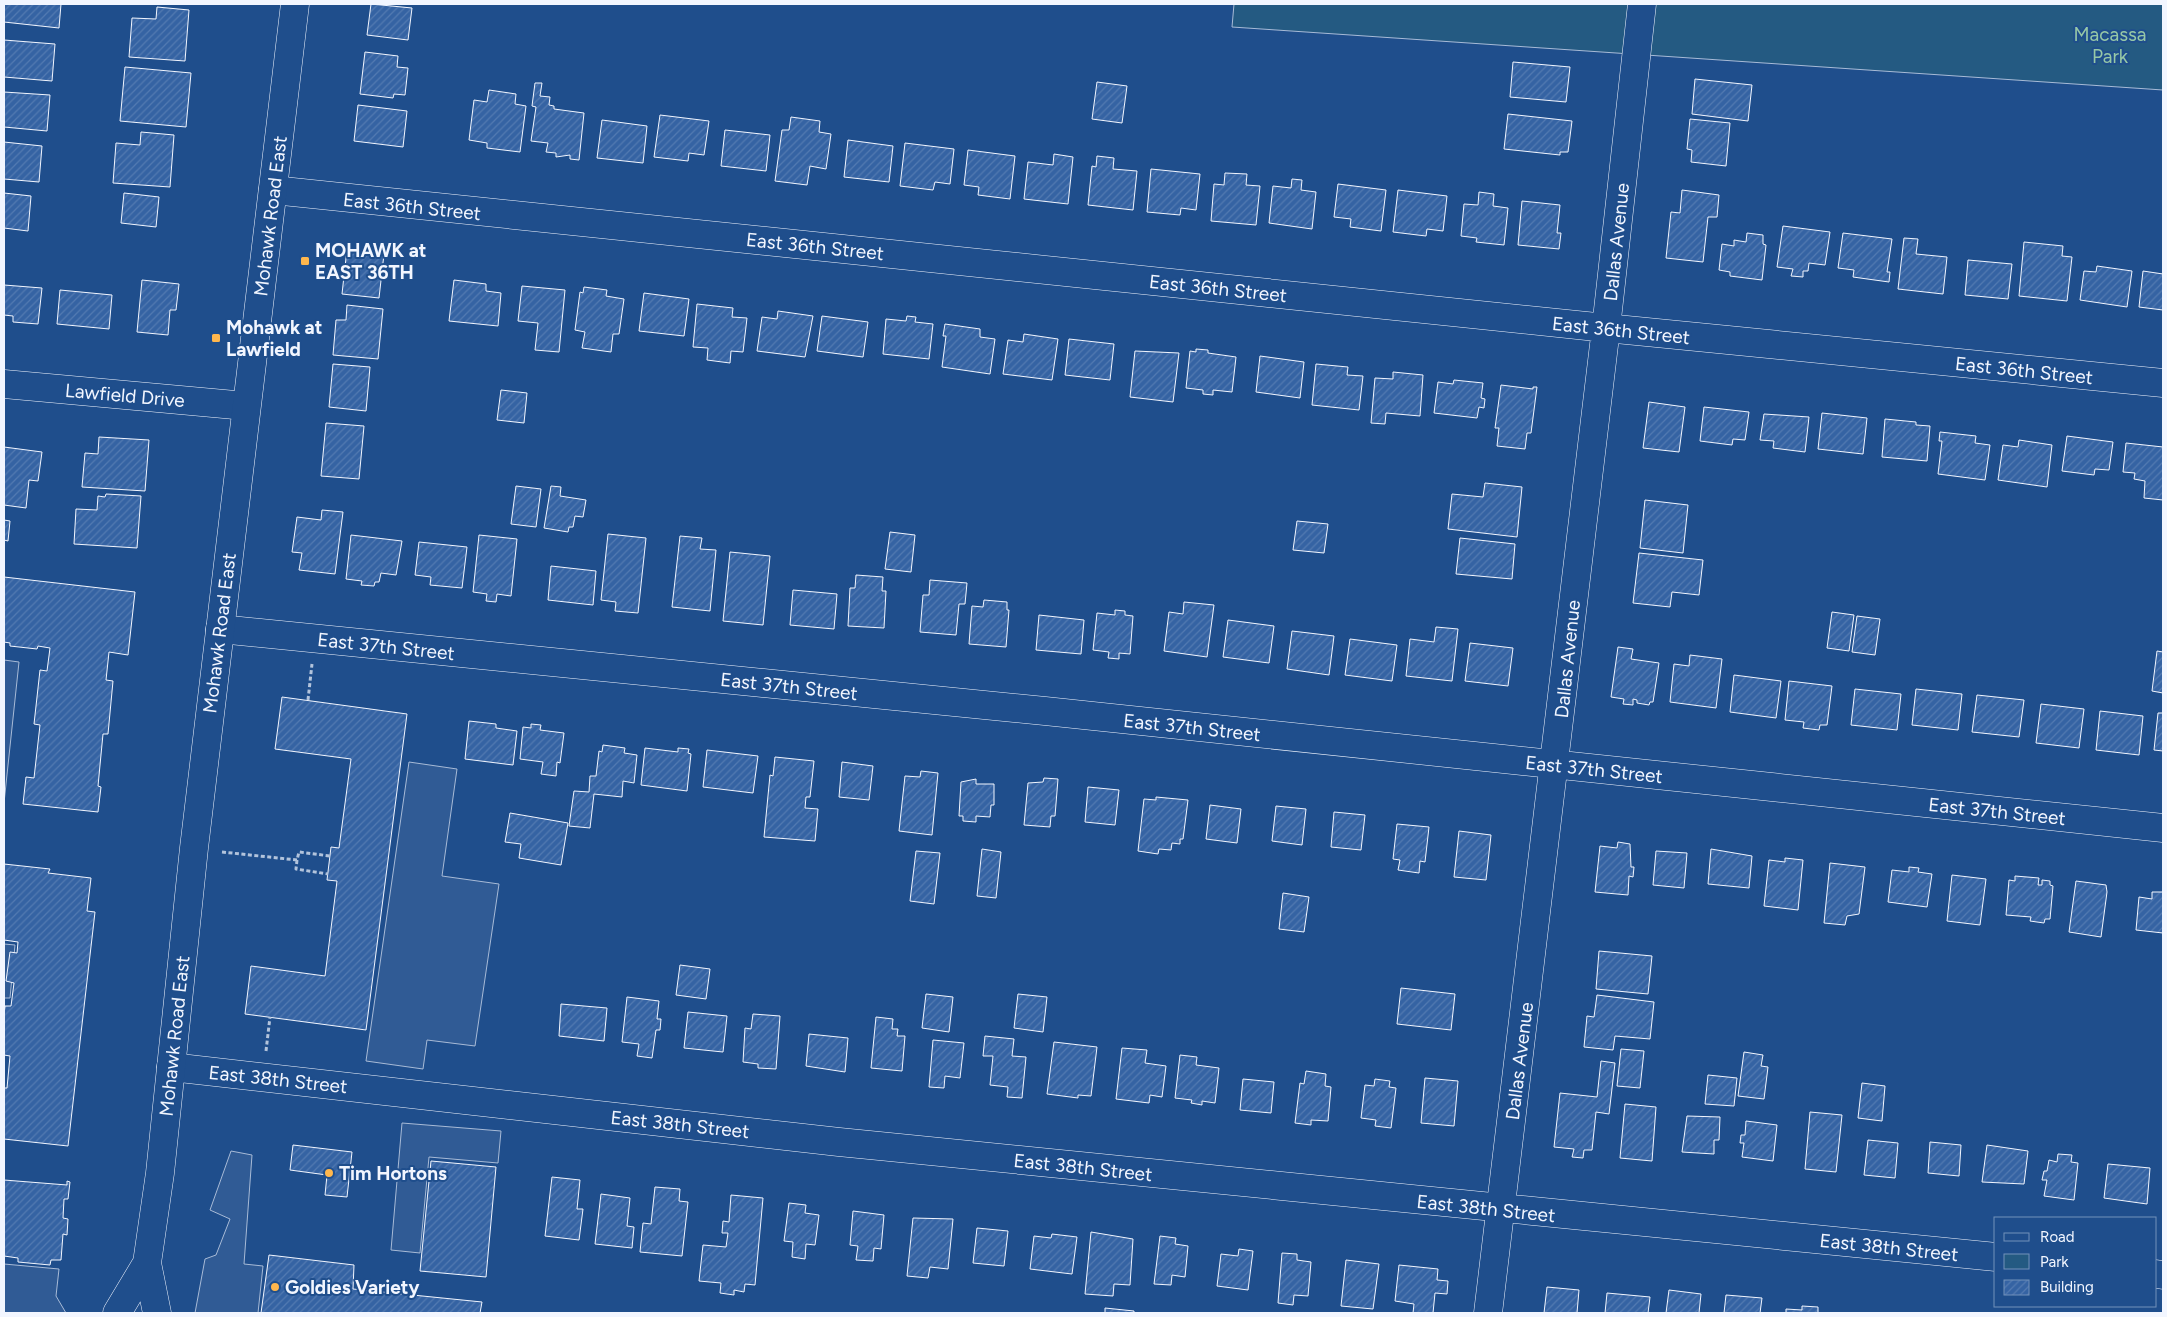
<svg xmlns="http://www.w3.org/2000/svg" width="2167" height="1317" font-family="Figtree,sans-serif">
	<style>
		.green { fill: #245a82; stroke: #a8bbd7 }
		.parking { fill: #305b95; stroke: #a8bbd7 }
		.building { fill: url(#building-hatch); stroke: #f2f6ff }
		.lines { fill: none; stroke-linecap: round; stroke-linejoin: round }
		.minor-casing { stroke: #f2f6ff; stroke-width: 29 }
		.major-casing { stroke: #f2f6ff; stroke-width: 29 }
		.path { stroke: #b3c4dc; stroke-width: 3; stroke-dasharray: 4 2.5; stroke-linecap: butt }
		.minor { stroke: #1f4e8c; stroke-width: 28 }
		.major { stroke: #1f4e8c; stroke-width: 28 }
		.poi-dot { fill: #ffb74d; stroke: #1f4e8c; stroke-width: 2 }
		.labels { text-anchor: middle; stroke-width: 4; stroke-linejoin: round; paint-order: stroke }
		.park-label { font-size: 19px; fill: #97c8a6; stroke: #1f4e8c }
		.street-label { font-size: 19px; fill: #f2f6ff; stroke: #1f4e8c }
		.poi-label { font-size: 19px; font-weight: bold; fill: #f2f6ff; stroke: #1f4e8c; text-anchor: start }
	</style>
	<defs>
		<pattern id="building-hatch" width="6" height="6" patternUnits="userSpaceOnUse" patternTransform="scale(1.25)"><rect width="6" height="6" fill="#3563a3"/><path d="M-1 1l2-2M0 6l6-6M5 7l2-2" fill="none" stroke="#537ab1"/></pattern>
	</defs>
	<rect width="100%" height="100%" fill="#1f4e8c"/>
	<path class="green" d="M1234 4H2163V90L1232 27Z"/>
	<path class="parking" d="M4 660 19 662 4 803Z
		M409 762 457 769 442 876 499 884 475 1046 427 1040 423 1069 366 1061Z
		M4 944 15 945 10 998H4Z
		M402 1123 501 1131 498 1163 429 1157 420 1253 391 1250Z
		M231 1151 252 1155 244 1264 263 1266 258 1313H195L205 1259 216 1255 230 1219 210 1210Z
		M4 1264 59 1269 56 1296 66 1313H4Z"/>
	<path class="building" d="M4 4H61L59 28 4 22Z
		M371 4 412 8 408 40 367 35Z
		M157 7 189 10 185 61 129 57 132 18 156 19Z
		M4 40 55 44 52 81 4 77Z
		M365 52 398 56 397 67 408 68 405 95 394 94 393 98 360 94Z
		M1513 62 1570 67 1566 102 1510 97Z
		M125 67 191 73 186 127 120 121Z
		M1695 79 1752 85 1748 121 1692 114Z
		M1097 82 1127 86 1122 123 1092 119Z
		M535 83H542L540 96 550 97 549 105 554 106V109L584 113 579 160 570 159V155L556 157V153L546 152 548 143 531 141 536 107 532 106Z
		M489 90 516 94 515 104 526 106 520 152 487 148V143L469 140 474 100 487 102Z
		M4 92 50 95 47 131 4 127Z
		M358 105 407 111 403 147 354 141Z
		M1508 114 1572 121 1568 152H1560V155L1504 149Z
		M660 115 709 121 704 155 689 153 688 161 654 157Z
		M791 117 820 121 819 132 831 134 826 169 810 166 807 185 775 181 782 130H789Z
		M1690 119 1730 123 1726 166 1691 162 1692 150 1687 149Z
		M602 120 647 126 643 163 597 158Z
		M725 130 770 135 766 171 721 166Z
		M141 132 174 135 170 187 113 183 116 143 140 145Z
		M848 140 893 146 889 182 844 177Z
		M4 142 42 146 39 182 4 179Z
		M905 143 954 149 950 184 935 182 933 190 900 186Z
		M968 150 1015 156 1010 199 978 195 979 187 964 185Z
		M1054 154 1073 157 1068 204 1024 199 1028 162 1053 165Z
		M1097 156 1114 158 1113 169 1137 171 1133 210 1088 205 1092 166 1096 167Z
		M1151 169 1200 174 1196 210 1181 208 1180 215 1147 212Z
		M1225 173 1247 174 1246 185 1260 186 1256 225 1211 221 1214 184 1224 185Z
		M1292 179 1302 180 1301 190 1316 192 1312 229 1269 223 1273 186 1291 188Z
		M1338 184 1386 190 1381 231 1350 227 1351 219 1334 217Z
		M1398 190 1447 196 1443 231 1427 229 1426 236 1393 232Z
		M1682 190 1719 195 1717 217H1708L1703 262 1666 258 1671 212 1680 213Z
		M1479 192 1494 194 1493 206 1508 208 1504 245 1476 242 1477 238 1461 236 1464 204 1478 205Z
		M4 193 31 196 28 231 4 228Z
		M124 193 159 197 156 227 121 223Z
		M1522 201 1560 205 1557 233H1561L1559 249 1518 245Z
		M1783 226 1830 232 1825 265 1809 263 1808 271H1803V277L1791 276 1793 269 1777 267Z
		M1747 233 1763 235V244L1766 245 1762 280 1730 276V272L1719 270 1722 244 1734 246V240L1746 242Z
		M1843 233 1892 239 1887 272H1890L1889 282 1853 277 1854 270 1838 268Z
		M1904 238 1918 239 1916 254 1947 257 1943 294 1898 289Z
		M2024 242 2063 246 2062 256 2072 257 2067 301 2019 296Z
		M347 249 384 254 379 298 342 294Z
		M1968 260 2012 264 2008 299 1965 295Z
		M2097 266 2132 271 2127 307 2080 300 2084 271 2096 272Z
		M2143 271 2163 274V310L2139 307Z
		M142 280 179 284 176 310H170L168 335 137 332Z
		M454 280 486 284V291L501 293 498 326 449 321Z
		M4 285 42 288 38 324 13 322V316L4 315Z
		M522 286 565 290 559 352 535 350 538 323 518 321Z
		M584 287 607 290 606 296 624 299 619 334H613L611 352 582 348 585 332 575 330 580 292 583 293Z
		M60 290 112 295 109 329 57 324Z
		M644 293 689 299 684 336 639 331Z
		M697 304 733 308 732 317 747 318 743 352 731 351 730 363 707 360 708 348 693 347Z
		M347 305 383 309 378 359 333 355 336 320H346Z
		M778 311 813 316 805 357 757 351 762 317 777 319Z
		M822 316 868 322 863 357 817 351Z
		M907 316 916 317 915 322 933 324 929 359 883 354 886 319 906 321Z
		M945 324 980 329V337L995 339 990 374 942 367 946 336H943Z
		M1024 334 1058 339 1052 380 1003 374 1008 340 1023 342Z
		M1069 339 1114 344 1110 380 1065 375Z
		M1196 349 1208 350V353L1236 357 1232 392 1213 390V395L1203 394V390L1186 388 1190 351 1196 352Z
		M1135 351 1179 353 1173 402 1130 397Z
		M1260 356 1304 362 1300 398 1256 392Z
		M333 364 370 367 366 411 329 407Z
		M1316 364 1348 367 1347 375 1363 376 1359 410 1312 405Z
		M1393 372 1423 375 1420 416 1386 413 1385 424 1371 423 1375 378 1393 379Z
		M1454 380 1483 383 1481 398 1485 399 1484 408 1479 407 1477 418 1434 413 1438 382 1453 384Z
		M1501 385 1533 389V387H1537L1531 433H1527L1525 449 1497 446 1499 428H1495Z
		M501 390 527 393 524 423 497 420Z
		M1649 402 1685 407 1679 452 1643 448Z
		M1704 407 1749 412 1745 440 1733 439 1732 445 1700 441Z
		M1822 413 1867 418 1863 454 1818 449Z
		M1764 414 1809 417 1805 452 1773 448 1774 441 1760 440Z
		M1885 419 1916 422V425L1930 426 1927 461 1882 457Z
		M326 423 364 426 359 479 321 476Z
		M1940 432 1976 436 1975 443 1990 445 1985 480 1938 474 1942 441H1939Z
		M2067 436 2113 442 2109 470 2095 469 2094 475 2062 471Z
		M99 437 149 440 145 491 82 487 85 453 98 454Z
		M2019 440 2052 445 2047 487 1998 480 2003 445 2018 447Z
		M2126 443 2163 447V500L2144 498 2145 481 2134 479 2135 473 2123 472Z
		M4 447 42 452 38 481 29 480 26 508 4 505Z
		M1485 483 1522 487 1517 537 1448 529 1452 494 1483 497Z
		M516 486 541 489 536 527 511 524Z
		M551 486 561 487 560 496 586 500 583 517 575 516 573 527H569L568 532 544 528Z
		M106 494 141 496 137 548 74 544 76 509 97 510 98 496 105 497Z
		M1645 500 1688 505 1683 553 1640 548Z
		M322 510 343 512 335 574 299 570 302 553 292 552 297 517 321 520Z
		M4 520 10 521 8 541 4 540Z
		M1297 521 1328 524 1324 553 1293 550Z
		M890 532 915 535 911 572 885 569Z
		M608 534 646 538 638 613 615 611 616 602 601 600Z
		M351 535 402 541 396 575 381 573 379 582H375L374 586 361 585 362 581 346 579Z
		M479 535 517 539 511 596 497 594 496 602 486 601 487 594 473 592Z
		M680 536 702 538 700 549 716 550 710 611 672 607Z
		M1460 538 1515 544 1512 579 1456 574Z
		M419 542 467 547 462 588 430 585 431 577 415 575Z
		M730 552 770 556 763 625 723 621Z
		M1639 553 1703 560 1699 595 1672 592 1670 607 1633 603Z
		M551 566 596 571 593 605 548 600Z
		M856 575 883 577 882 591H886L884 628 848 626 850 588H855Z
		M4 577 135 592 128 655 109 652 106 680 113 681 108 734H103L98 786 101 787 98 812 23 804 26 777 34 778 40 725 34 724 40 670 47 671 50 648 38 646 37 649 10 646V643L4 642Z
		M930 580 967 583 965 604H959L956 635 920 632 923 595H929Z
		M793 590 837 594 834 629 790 625Z
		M984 600 1007 602V610H1009L1006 647 969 644 972 606 983 607Z
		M1184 602 1214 605 1207 657 1164 651 1169 612 1183 614Z
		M1115 610 1125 611V615L1133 616 1130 654 1119 653V659L1108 658 1109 652 1093 650 1097 613 1115 615Z
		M1832 612 1854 615 1849 651 1827 648Z
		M1039 615 1084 620 1081 654 1036 650Z
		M1857 616 1880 619 1875 655 1852 652Z
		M1228 620 1274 626 1269 663 1223 657Z
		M1436 627 1458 629 1452 681 1406 676 1410 639 1434 642Z
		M1292 631 1334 636 1329 675 1287 669Z
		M1350 639 1397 645 1392 681 1345 675Z
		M1470 643 1513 648 1508 686 1465 681Z
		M1618 647 1633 649 1631 659 1659 663 1653 702H1650L1649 705 1637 703V700L1633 699V705L1623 704 1624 699 1611 697Z
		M2157 651 2163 652V693L2152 691Z
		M1690 655 1722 659 1716 708 1670 702 1674 664 1689 666Z
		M1734 675 1781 681 1776 718 1730 712Z
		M1789 681 1832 686 1827 725H1820L1819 730 1803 728 1804 722 1785 720Z
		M1855 689 1901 694 1897 730 1851 725Z
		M1916 689 1962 694 1958 730 1912 725Z
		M1977 695 2024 700 2019 737 1972 732Z
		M282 697 407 714 366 1030 245 1014 251 966 325 976 337 881 327 880 331 847 339 848 351 759 275 749Z
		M2041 704 2084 709 2079 748 2036 743Z
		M2100 711 2143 716 2139 755 2096 750Z
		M2158 713H2163V751L2154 750Z
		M469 721 496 724V728L517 731 513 765 465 759Z
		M531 724 541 725 540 730 564 733 560 763 557 762 556 776 541 774 543 762 520 759 523 727 531 728Z
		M603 745 625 748 624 753 637 755 634 783 623 781 622 797 594 794 590 828 569 826 574 791 589 792 590 776H596L599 751 602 752Z
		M645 748 678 752V748L689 749 688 753 691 754 687 791 641 785Z
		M707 750 758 756 753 793 703 787Z
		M775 757 814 761 810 797H806L805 808 818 809 815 841 764 837 770 775 773 776Z
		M842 762 873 766 869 800 839 797Z
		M921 771 938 773 932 835 899 831 905 776 920 777Z
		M1044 778 1058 779 1055 816H1051L1050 827 1024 825 1028 783 1043 782Z
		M976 779V784H994V805H991L990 817 976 816V822L963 821V816H959L961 782Z
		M1088 787 1119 790 1115 825 1085 822Z
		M1156 797 1188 800 1183 839H1180V844L1172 843 1171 850 1159 849 1158 854 1138 851 1144 799 1156 800Z
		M1210 805 1241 809 1237 843 1206 839Z
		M1276 806 1306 809 1302 845 1272 841Z
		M1334 812 1365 815 1361 850 1331 847Z
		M510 813 568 823 561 865 519 858 521 844 505 842Z
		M1397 824 1429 827 1425 862 1420 861 1419 873 1398 870 1400 860 1393 859Z
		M1459 831 1491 835 1486 880 1454 877Z
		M1618 842 1630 844 1631 867H1634L1633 877 1629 876 1628 895 1595 892 1600 846 1617 848Z
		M982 849 1001 852 996 898 977 896Z
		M1711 849 1752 856 1749 888 1708 884Z
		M916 851 940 853 934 904 910 901Z
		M1656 851 1687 853 1684 888 1653 885Z
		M1785 858 1803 860 1798 910 1764 906 1769 860 1785 862Z
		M1830 863 1865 867 1859 914 1847 916 1845 925 1824 923Z
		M4 864 50 869 48 873 91 878 87 911 95 912 68 1146 4 1139V1088H7L10 1056 4 1055V1015L5 1006H11L14 983 6 981 10 952 17 953 18 942 4 940Z
		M1909 867 1919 868 1918 872 1932 874 1927 907 1888 902 1892 870 1909 872Z
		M1952 875 1986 879 1980 925 1947 921Z
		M2015 876 2039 878 2038 885H2042V880L2050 881V885L2053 886 2050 919H2045L2044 923 2030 921 2031 917 2006 915 2009 880 2015 881Z
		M2076 881 2106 885 2107 892 2101 937 2069 932Z
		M2152 892H2163V933L2136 930 2139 897 2152 899Z
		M1283 893 1309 897 1304 932 1279 929Z
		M1599 951 1652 956 1648 994 1596 989Z
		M680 965 710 969 706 999 676 995Z
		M1401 988 1455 994 1451 1030 1397 1024Z
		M926 994 953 997 949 1032 922 1028Z
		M1018 994 1047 997 1043 1032 1014 1028Z
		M1597 995 1654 1002 1650 1039 1615 1036 1613 1050 1584 1047 1587 1016 1594 1017Z
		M627 997 659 1001 657 1019H661L660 1030H656L652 1058 637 1056 639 1044 622 1042Z
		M561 1004 607 1008 604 1041 559 1036Z
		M688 1012 727 1016 723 1052 684 1048Z
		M753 1014 780 1016 776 1069 758 1068V1064L743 1062 745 1028 751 1029Z
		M876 1017 893 1019 892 1029H898L897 1036H905L902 1071 871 1068Z
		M809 1034 848 1038 845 1072 806 1066Z
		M985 1036 1014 1039 1012 1056 1026 1057 1022 1098 1007 1097 1008 1087 990 1085 993 1056H983Z
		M933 1040 964 1043 960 1078 945 1076 944 1088 929 1087Z
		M1054 1042 1097 1047 1091 1096 1078 1095V1098L1047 1094Z
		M1122 1048 1147 1050 1145 1063 1166 1066 1162 1097 1150 1095 1149 1103 1116 1099Z
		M1621 1049 1644 1051 1640 1088 1617 1086Z
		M1744 1052 1763 1055 1761 1066 1768 1067 1764 1099 1738 1096Z
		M1180 1055 1197 1057 1196 1065 1219 1068 1215 1103 1202 1101V1105L1191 1103 1192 1100 1175 1098Z
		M1601 1061 1615 1063 1609 1114 1596 1112 1592 1150H1584L1583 1158 1572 1157 1574 1149 1554 1147 1560 1093 1597 1097Z
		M1306 1071 1326 1074 1325 1086 1331 1087 1328 1121 1311 1120V1125L1295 1123 1300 1083 1304 1084Z
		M1708 1075 1737 1078 1734 1106 1705 1104Z
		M1425 1078 1458 1081 1454 1126 1421 1123Z
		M1243 1079 1274 1082 1271 1113 1240 1110Z
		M1375 1079 1390 1081 1389 1087 1396 1088 1391 1128 1375 1126 1376 1120 1361 1118 1365 1085 1374 1086Z
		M1862 1083 1885 1086 1882 1121 1858 1118Z
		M1625 1104 1656 1107 1652 1161 1620 1158Z
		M1810 1112 1842 1115 1836 1172 1805 1169Z
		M1687 1116 1720 1117 1719 1140H1714V1154L1682 1152Z
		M1746 1121 1777 1125 1773 1161 1742 1157 1744 1143H1740L1741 1135H1745Z
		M1868 1140 1898 1143 1895 1178 1864 1175Z
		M1930 1142 1961 1145 1959 1176 1928 1173Z
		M293 1145 352 1152 347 1197 325 1195 327 1175 290 1170Z
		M1987 1145 2028 1151 2024 1184 1982 1182Z
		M2058 1154 2072 1155 2071 1162 2078 1163 2074 1200 2044 1196 2047 1180H2042L2044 1171H2047L2049 1160 2057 1162Z
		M431 1161 496 1167 486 1277 420 1271Z
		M2108 1164 2150 1168 2147 1204 2104 1198Z
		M552 1177 580 1180 577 1209H583L579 1240 545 1236Z
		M4 1180 67 1185V1181L70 1182 68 1199H64L63 1218 68 1219 67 1235 63 1234 61 1260H51L50 1265 18 1262V1258L4 1256Z
		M655 1187 680 1189 679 1201 688 1202 682 1256 640 1252 643 1223 651 1224Z
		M601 1194 630 1198 627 1226 634 1227 632 1248 595 1244Z
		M731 1195 763 1198 755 1285 745 1284 744 1292 734 1290V1295L720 1293 721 1283 699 1281 703 1245 726 1247 728 1233H722L723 1221 729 1222Z
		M789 1203 806 1205 805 1213 819 1215 815 1245 806 1244 805 1259 792 1257 793 1242 784 1241Z
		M853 1211 884 1215 881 1249 874 1248 873 1261 856 1260 858 1246 850 1245Z
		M913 1218 953 1219 948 1269 930 1267 928 1278 907 1276Z
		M977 1228 1008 1231 1004 1266 973 1263Z
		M1091 1232 1133 1239 1130 1285 1114 1284 1113 1296 1085 1294Z
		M1052 1234 1077 1237 1072 1274 1030 1269 1034 1236 1051 1238Z
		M1160 1236 1176 1238 1175 1244 1188 1246 1185 1277 1172 1275 1171 1285 1154 1284Z
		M1239 1249 1253 1251 1248 1290 1217 1286 1221 1254 1238 1256Z
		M1282 1253 1297 1254V1260L1311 1262 1308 1296 1294 1295 1293 1305 1278 1303Z
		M269 1255 354 1265 353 1289 482 1302 480 1313H261Z
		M1346 1260 1379 1264 1373 1309 1341 1306Z
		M1399 1265 1438 1269 1437 1280 1448 1281 1447 1294 1435 1293 1433 1313H1413L1414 1304 1395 1301Z
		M1547 1287 1579 1290 1577 1313H1544Z
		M1669 1290 1701 1294 1699 1313H1666Z
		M1607 1293 1650 1297 1648 1313H1605Z
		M1726 1295 1762 1298 1760 1313H1724Z
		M1802 1306 1818 1307V1313H1786V1309L1802 1310Z
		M1105 1308 1134 1311V1313H1105Z"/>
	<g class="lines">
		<g class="minor-casing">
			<path id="minor" d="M273 190 1606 328 2163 383
				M4 384 246 406
				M220 629 1045 711 2163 828
				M171 1067 839 1142 1996 1257
				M2156 1274 2163 1275
				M1488 1313 1606 328 1642 4"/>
		</g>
		<g class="major-casing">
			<path id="major" d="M117 1313 147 1263
				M157 1313 147 1263 160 1173 194 848 295 4"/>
		</g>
		<path class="path" d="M308 700 312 664
			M222 852 297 860 299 852 330 856
			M297 860 296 869 328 874
			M266 1051 270 1017"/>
		<use href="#minor" class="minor"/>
		<use href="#major" class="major"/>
	</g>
	<g class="poi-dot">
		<rect x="300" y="256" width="10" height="10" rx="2.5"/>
		<rect x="211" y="333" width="10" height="10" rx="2.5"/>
		<circle cx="329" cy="1173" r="5"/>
		<circle cx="275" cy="1287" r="5"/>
	</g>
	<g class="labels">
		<g class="park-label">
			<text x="2110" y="41">Macassa<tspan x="2110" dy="22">Park</tspan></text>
		</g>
		<g class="street-label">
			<text transform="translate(412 206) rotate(6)" y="7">East 36th Street</text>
			<text transform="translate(270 216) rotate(-83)" y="7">Mohawk Road East</text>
			<text transform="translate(1616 242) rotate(-84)" y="7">Dallas Avenue</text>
			<text transform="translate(815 246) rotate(6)" y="7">East 36th Street</text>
			<text transform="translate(1218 288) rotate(6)" y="7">East 36th Street</text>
			<text transform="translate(1621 330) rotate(6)" y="7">East 36th Street</text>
			<text transform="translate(2024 370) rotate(6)" y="7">East 36th Street</text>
			<text transform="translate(125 395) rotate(5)" y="7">Lawfield Drive</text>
			<text transform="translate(219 633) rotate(-83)" y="7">Mohawk Road East</text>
			<text transform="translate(386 646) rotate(6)" y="7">East 37th Street</text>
			<text transform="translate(1567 659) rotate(-84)" y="7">Dallas Avenue</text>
			<text transform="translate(789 686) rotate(6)" y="7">East 37th Street</text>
			<text transform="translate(1192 727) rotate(6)" y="7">East 37th Street</text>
			<text transform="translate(1594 769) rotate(6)" y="7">East 37th Street</text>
			<text transform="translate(1997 811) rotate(6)" y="7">East 37th Street</text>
			<text transform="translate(174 1036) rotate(-84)" y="7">Mohawk Road East</text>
			<text transform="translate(1519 1061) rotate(-83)" y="7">Dallas Avenue</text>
			<text transform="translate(278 1079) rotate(6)" y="7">East 38th Street</text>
			<text transform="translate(680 1124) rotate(6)" y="7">East 38th Street</text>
			<text transform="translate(1083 1167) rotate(6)" y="7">East 38th Street</text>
			<text transform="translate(1486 1208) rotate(6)" y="7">East 38th Street</text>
			<text transform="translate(1889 1247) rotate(6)" y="7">East 38th Street</text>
		</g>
		<g class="poi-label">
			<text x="315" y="257">MOHAWK at<tspan x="315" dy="22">EAST 36TH</tspan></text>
			<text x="226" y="334">Mohawk at<tspan x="226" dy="22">Lawfield</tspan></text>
			<text x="339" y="1180">Tim Hortons</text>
			<text x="285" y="1294">Goldies Variety</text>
		</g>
	</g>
	<rect width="2167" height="1317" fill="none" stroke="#f2f6ff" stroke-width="10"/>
	<rect x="1994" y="1217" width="162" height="90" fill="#1f4e8c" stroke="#7391ba"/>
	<rect x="2004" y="1233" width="25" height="8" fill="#1f4e8c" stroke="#7391ba"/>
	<text x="2040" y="1242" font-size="15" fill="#f2f6ff">Road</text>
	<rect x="2004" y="1254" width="25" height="15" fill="#245a82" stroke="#7391ba"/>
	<text x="2040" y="1267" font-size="15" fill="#f2f6ff">Park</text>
	<rect x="2004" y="1280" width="25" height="15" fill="url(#building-hatch)" stroke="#7391ba"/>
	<text x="2040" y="1292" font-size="15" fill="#f2f6ff">Building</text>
</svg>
